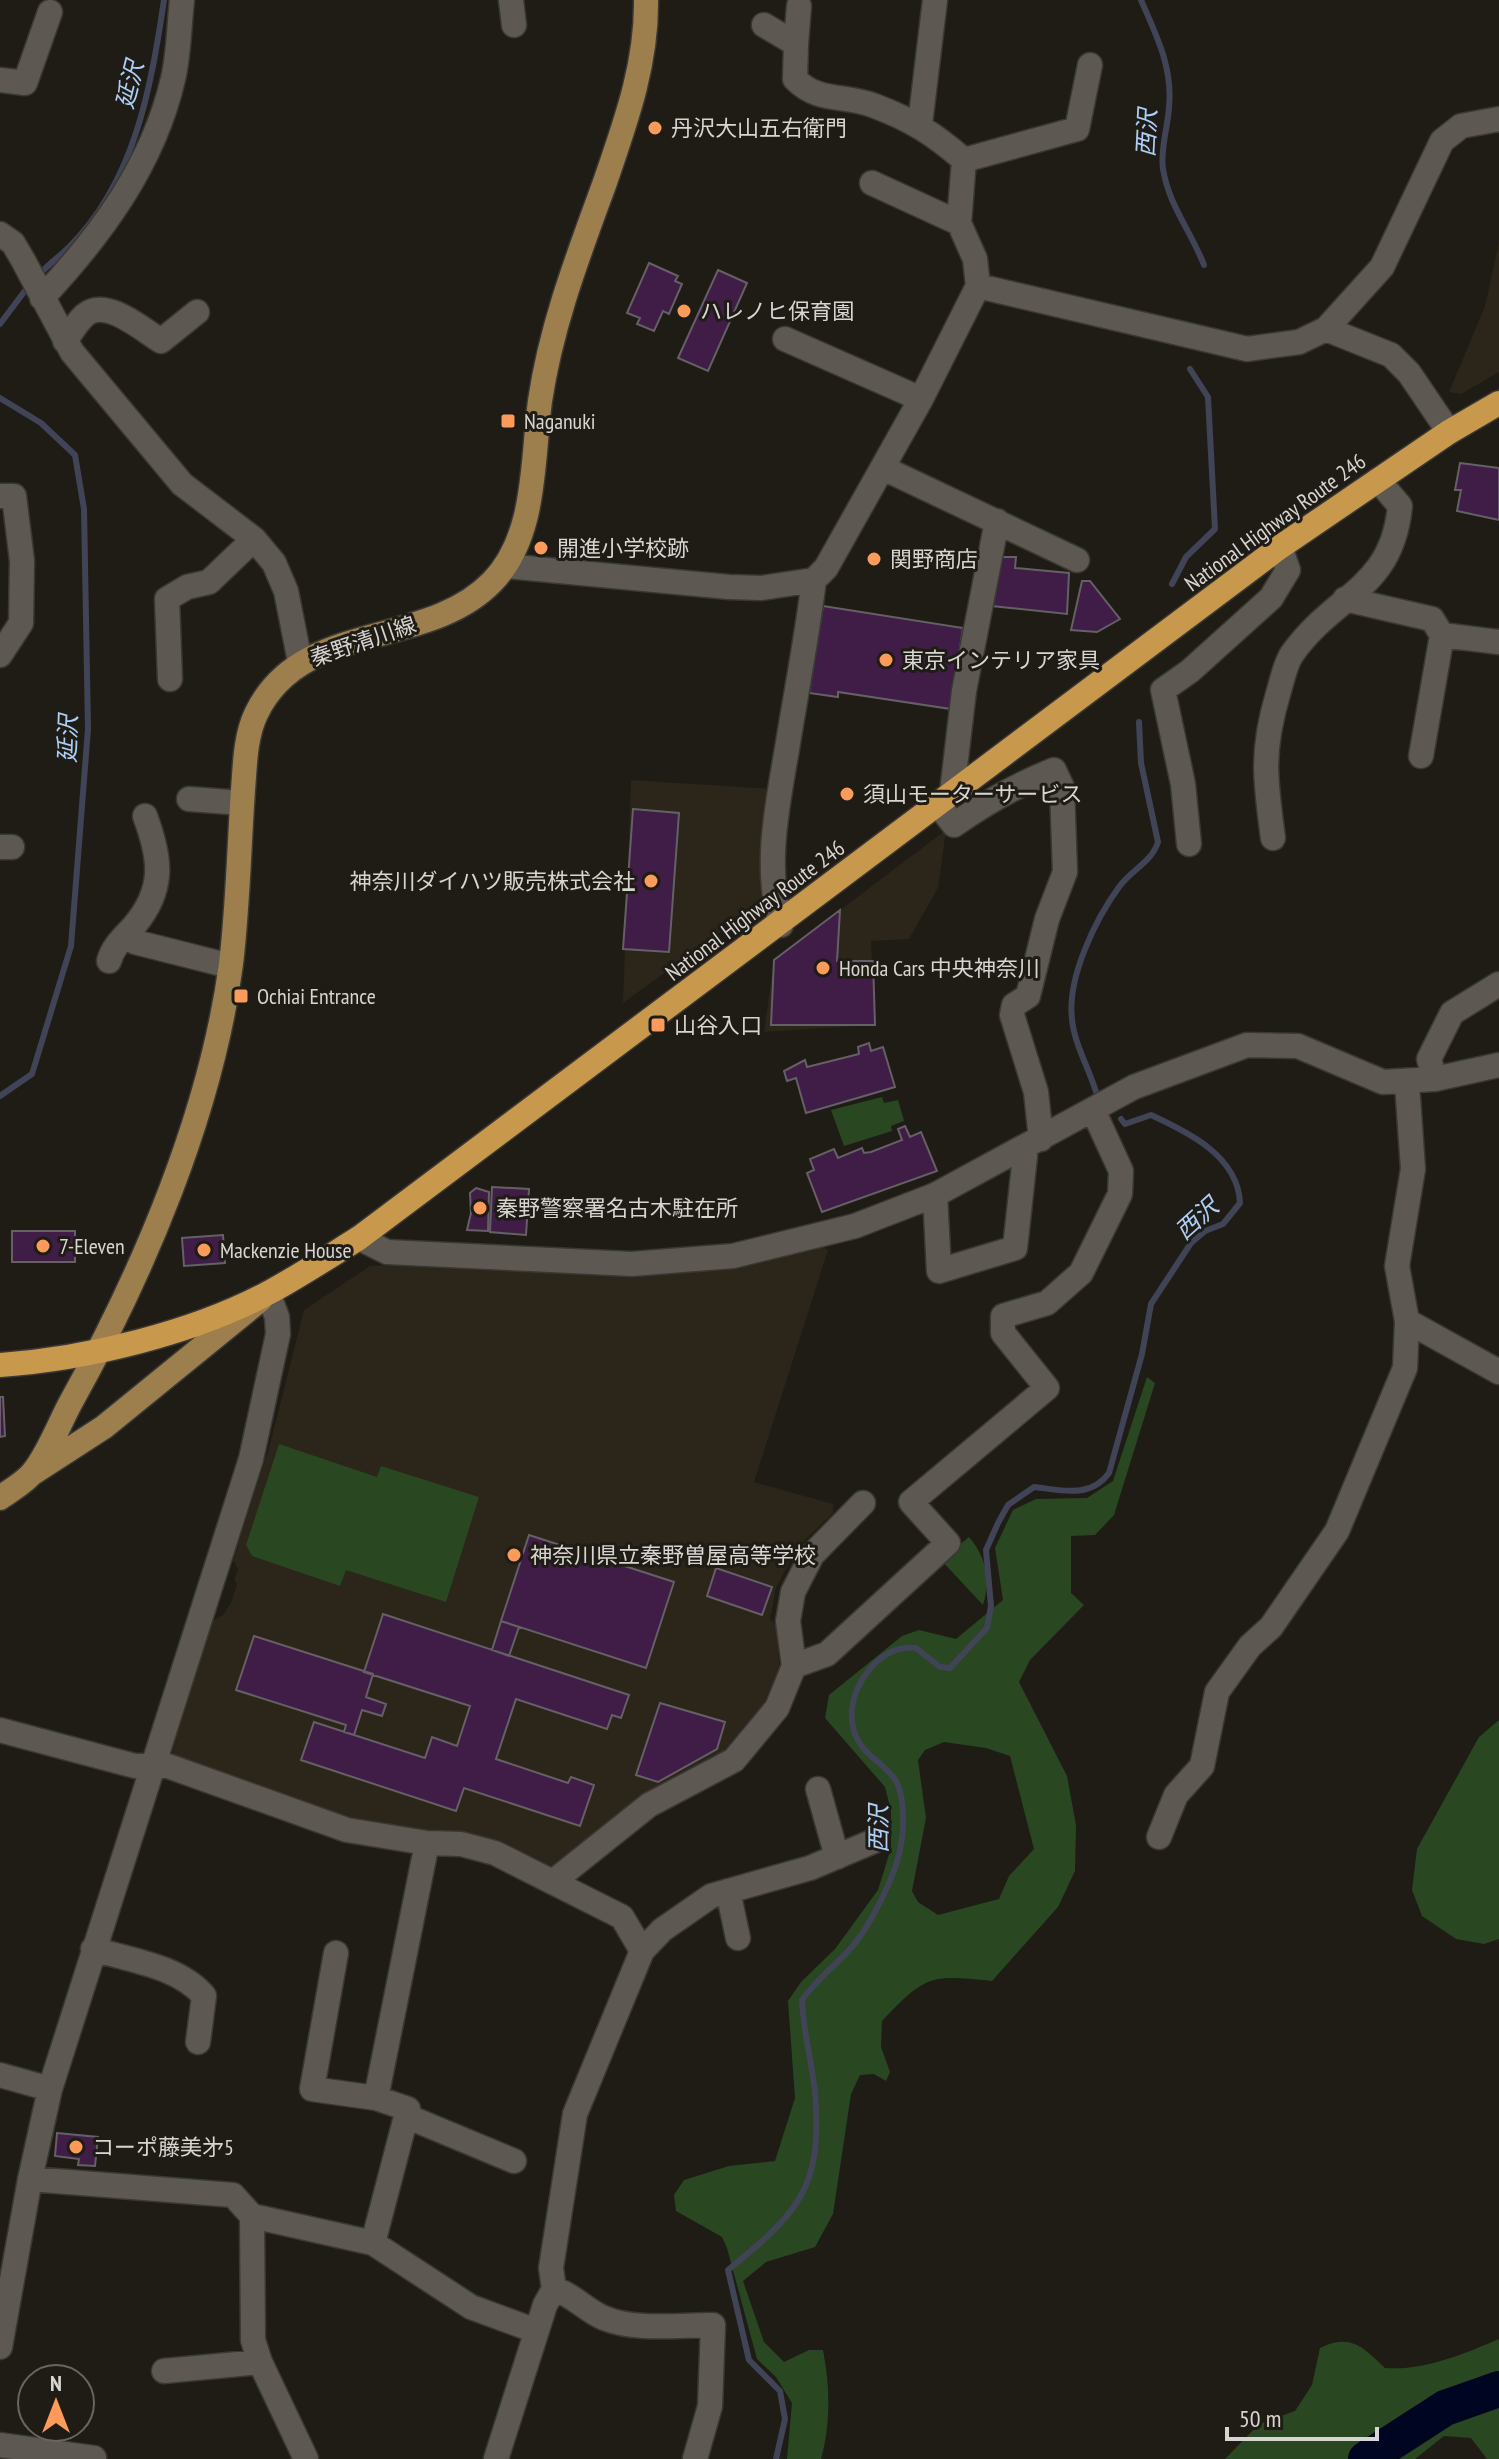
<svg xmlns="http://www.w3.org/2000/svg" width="1499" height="2459" font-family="'PT Sans Narrow','Noto Sans JP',sans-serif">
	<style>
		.built { fill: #2b251a }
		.green { fill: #294721; fill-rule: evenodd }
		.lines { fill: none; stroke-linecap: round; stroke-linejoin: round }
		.stream { stroke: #404456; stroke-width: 6 }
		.river { stroke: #000622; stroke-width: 36 }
		.building { fill: #3f1d46; stroke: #656066; stroke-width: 2 }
		.minor-casing { stroke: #3a3834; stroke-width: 27 }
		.major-casing { stroke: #3a3834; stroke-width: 27 }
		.highway-casing { stroke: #3a3834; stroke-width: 27 }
		.minor { stroke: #5d5952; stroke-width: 24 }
		.major { stroke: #9d7f4e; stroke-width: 24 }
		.highway { stroke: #c8984c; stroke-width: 24 }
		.poi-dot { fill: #ff9b5a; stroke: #1f1c16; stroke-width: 3 }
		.labels { text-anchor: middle; stroke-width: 6; stroke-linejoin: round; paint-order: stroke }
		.poi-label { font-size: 22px; fill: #d7d5d1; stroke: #1f1c16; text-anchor: start }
		.street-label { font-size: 22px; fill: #d7d5d1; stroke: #1f1c16 }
		.water-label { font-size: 24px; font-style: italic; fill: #adcff7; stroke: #1f1c16 }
	</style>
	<rect width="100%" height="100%" fill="#1f1c16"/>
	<path class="built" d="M1499 242V372L1461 394 1449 392 1485 306Z
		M631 780 772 789 762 902 623 1003Z
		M946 830 938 888 909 939 871 941 875 1025 764 1032 774 960Z
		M819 1244 828 1250 754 1482 833 1504V1513L796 1549 776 1588 770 1619 776 1626 780 1673 768 1703 726 1752 554 1871 321 1809 175 1756 171 1749 213 1620 223 1615 231 1603 237 1584 234 1580 238 1569 233 1561 269 1448 304 1310 370 1266Z"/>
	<path class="green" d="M882 1097 884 1103 898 1100 904 1121 891 1126 892 1131 844 1146 831 1110Z
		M1147 1377 1155 1383 1114 1515 1095 1535 1071 1536V1593L1084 1605 1030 1660 1019 1682 1067 1776 1076 1825 1075 1871 1058 1907 992 1981C930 1975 927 1974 882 2021L881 2047 890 2072 886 2081 874 2074 860 2075 851 2094 833 2214 815 2247 766 2262 743 2281 764 2342 784 2362 809 2350H823C830 2386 831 2423 821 2459H787L792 2403 776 2377 757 2359 727 2248 722 2237 676 2211 674 2195 684 2180 729 2166 775 2161 795 2098 788 2001 801 1982 835 1949 878 1890 891 1848V1811L885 1787 825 1718 829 1695 902 1636 919 1630 956 1639 1003 1600 995 1548 1013 1510 1036 1499 1087 1498 1113 1481ZM944 1742 986 1748 1010 1756 1034 1849 1009 1876 999 1899 938 1915 918 1902 912 1891 926 1818 918 1760 925 1750Z
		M279 1444 377 1477 381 1466 479 1497 446 1602 346 1570 340 1586 252 1556 246 1545Z
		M969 1537C986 1557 991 1579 983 1605L941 1560Z
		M1499 1720V1939L1484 1944 1456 1939 1422 1916 1412 1890 1417 1849 1479 1737Z
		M1499 2339V2459H1487L1471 2438 1444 2436 1415 2459H1225L1259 2424 1295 2411 1312 2385 1320 2348C1351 2333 1363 2347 1385 2368 1424 2371 1464 2354 1499 2339Z"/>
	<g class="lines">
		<path class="stream" d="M1141 0C1156 35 1173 67 1169 107 1168 127 1160 149 1163 169 1169 206 1191 231 1204 265
			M38 276C47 265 59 257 69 247 135 182 151 87 164 0
			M0 324 30 284
			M0 398 41 423 75 455 84 509 88 729 71 946 32 1074 0 1096
			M1172 584 1186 557 1215 529 1208 397 1190 369
			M1097 1095C1090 1070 1074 1044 1072 1019 1067 978 1095 920 1119 887 1131 870 1152 862 1158 842L1141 763 1139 722
			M776 2459 785 2419 780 2391 749 2360 728 2270C798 2213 823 2188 815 2093 812 2061 803 2032 802 2000 816 1980 836 1965 852 1947 870 1926 895 1876 900 1850 904 1832 905 1800 897 1783 891 1770 873 1760 863 1748 844 1724 851 1692 869 1670 881 1655 897 1646 916 1648L940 1667 950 1668 987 1628 991 1606 986 1550 998 1523 1008 1505 1034 1487C1062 1490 1090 1499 1109 1473L1142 1354 1151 1304 1191 1243 1205 1231 1223 1224 1240 1203C1238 1156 1188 1132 1151 1115L1125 1124 1121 1119"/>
		<path class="river" d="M1366 2459 1445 2408 1499 2389"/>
	</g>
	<path class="building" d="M649 263 678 276 675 281 682 284 669 314 663 311 654 331 637 324 640 318 627 313Z
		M718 270 747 283 708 371 678 358Z
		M1460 463 1499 468V520L1457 511 1461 490H1455Z
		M996 557H1016L1015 568 1069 573 1067 614 992 606Z
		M1082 581H1090L1120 619 1097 632 1071 630Z
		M823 606 963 628 951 709 838 692V697L809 693Z
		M633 809 679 813 669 952 623 949Z
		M840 910 837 961H873L875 1025H771L774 960Z
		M869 1043 871 1051 883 1047 895 1087 806 1113 796 1078 787 1081 784 1071 805 1060 807 1067 859 1054 858 1047Z
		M905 1126 910 1137 921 1132 937 1171 822 1212 807 1173 814 1170 810 1159 834 1149 838 1158 862 1148 864 1153 871 1152 902 1140 898 1129Z
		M492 1187 529 1189 526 1235 490 1232Z
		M476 1188 489 1192 488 1231 467 1230 471 1213 470 1193Z
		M12 1231H75V1262H12Z
		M223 1235 225 1263 184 1266 182 1238Z
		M0 1397H3L5 1436 0 1437Z
		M529 1535 674 1582 646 1668 501 1621Z
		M716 1568 772 1587 762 1615 707 1596Z
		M383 1614 629 1695 621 1718 612 1715 607 1729 516 1699 496 1759 568 1783 571 1777 594 1785 580 1826 464 1788 456 1811 301 1760 314 1722 425 1758 432 1737 457 1746 470 1706 364 1672Z
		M501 1621 519 1627 509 1656 492 1650Z
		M254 1636 373 1674 366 1697 386 1704 382 1716 362 1710 354 1735 344 1732 346 1725 236 1690Z
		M660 1703 725 1722 717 1749 658 1782 636 1775Z
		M57 2133 98 2137 95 2166 78 2165 79 2159 55 2156Z"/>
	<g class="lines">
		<g class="minor-casing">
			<path id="minor" d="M511 0 514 25
				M764 25 796 44 795 79C818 103 844 94 875 106 912 120 934 134 964 160L959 223 975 259 978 286 921 399 826 568 814 580C807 637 796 693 787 749 777 807 764 868 781 925
				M796 44 799 6
				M0 80 25 83 50 12
				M920 124 935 0
				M964 160 1077 129 1090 65
				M872 183 959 223
				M0 234 13 243 23 260 72 352 182 484 254 539 274 563 286 591 300 662
				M978 286 1247 349 1299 342 1326 329 1382 267 1442 141 1461 126 1499 119
				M42 298C101 235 153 165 173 79 179 54 179 26 182 0
				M1326 329 1391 355 1409 373 1449 432
				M785 339 921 399
				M65 341C71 333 77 322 85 315 106 297 143 330 161 341L197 312
				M883 468 1077 560
				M0 496H14L22 561 21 623 0 655
				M505 566 729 587 762 588 814 580
				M1345 599 1432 619 1442 635 1499 642
				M170 679 167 599 187 587 209 582 254 539
				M1421 756 1442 635
				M952 792 964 691 997 521
				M189 799 242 803
				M937 803 954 825C985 803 1019 784 1054 770L1062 787 1065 872 1047 919 1028 996 1014 1005 1012 1015 1036 1092 1041 1139
				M1273 838C1265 780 1261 751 1278 694 1282 681 1285 664 1292 654 1335 593 1392 590 1400 506L1378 480
				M1189 844 1183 784 1163 690 1190 671 1271 598 1288 570 1280 547
				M0 847H12
				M125 936 135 942 230 966
				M109 961C113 946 124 937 134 926 165 889 161 859 145 816
				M1435 1079 1429 1059 1452 1013 1499 984
				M935 1195 939 1271 1015 1248 1026 1147
				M359 1238 387 1252 632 1264 733 1256 855 1226 935 1195 1134 1087 1247 1045 1298 1046 1383 1082 1435 1079 1499 1065
				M1407 1321 1499 1372
				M794 1666 827 1654 948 1543 911 1502 1047 1388 1003 1333V1316L1047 1303 1081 1273 1120 1194 1121 1171 1093 1110
				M0 1730 135 1766H168L347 1830 427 1843 461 1844 495 1853 622 1917 642 1951 575 2114 551 2268 554 2289 545 2305 496 2459
				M818 1789 837 1857
				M1159 1837 1176 1795 1202 1766 1217 1692 1250 1646 1271 1627 1337 1531 1405 1368 1407 1321 1397 1266 1413 1169 1407 1083
				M554 1881 649 1805 734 1760 777 1708 794 1666 788 1621 793 1592 812 1555 863 1503
				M728 1891 738 1938
				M93 1949C129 1960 179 1966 204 1996L198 2042
				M642 1951 662 1930 711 1896 810 1868 874 1841
				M336 1953 312 2089 376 2098 408 2109 373 2243
				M0 2075 50 2089
				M376 2098 427 1843
				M406 2116 514 2161
				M30 2179 233 2195 252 2216 373 2243 471 2307 536 2331
				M252 2216 253 2340 260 2362 306 2459
				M554 2289C574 2295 585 2310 604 2318 635 2331 679 2325 713 2325L710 2406 695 2459
				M0 2347 30 2179 50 2089 251 1459 278 1334 277 1317 268 1293
				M164 2371 260 2362
				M0 2445 94 2458"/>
		</g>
		<g class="major-casing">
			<path id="major" d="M33 1473 104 1427 260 1300
				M0 1498C11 1490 26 1482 34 1471 49 1452 59 1424 71 1402 144 1271 211 1113 231 964 238 906 239 848 243 790 245 766 245 737 256 714 301 619 426 650 492 582 537 536 532 460 540 401 551 326 578 256 604 185 625 124 647 65 646 0"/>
		</g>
		<g class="highway-casing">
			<path id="highway" d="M0 1365C86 1359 194 1333 270 1292 301 1275 330 1256 359 1238L1280 547 1449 432 1499 403"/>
		</g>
		<use href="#minor" class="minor"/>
		<use href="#major" class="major"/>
		<use href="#highway" class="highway"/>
	</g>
	<g class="poi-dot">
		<circle cx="655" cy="128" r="8"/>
		<circle cx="684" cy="311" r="8"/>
		<rect x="500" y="413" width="16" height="16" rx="4"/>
		<circle cx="541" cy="548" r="8"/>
		<circle cx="874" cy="559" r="8"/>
		<circle cx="886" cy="660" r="8"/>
		<circle cx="847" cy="794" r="8"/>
		<circle cx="651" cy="881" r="8"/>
		<circle cx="823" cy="968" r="8"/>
		<rect x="233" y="988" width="16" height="16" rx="4"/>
		<rect x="650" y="1017" width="16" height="16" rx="4"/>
		<circle cx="480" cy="1208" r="8"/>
		<circle cx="43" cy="1246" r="8"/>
		<circle cx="204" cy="1250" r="8"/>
		<circle cx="514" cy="1555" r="8"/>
		<circle cx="76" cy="2147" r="8"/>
	</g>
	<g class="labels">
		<g class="poi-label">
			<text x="671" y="136">丹沢大山五右衛門</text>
			<text x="700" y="319">ハレノヒ保育園</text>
			<text x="524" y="429">Naganuki</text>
			<text x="557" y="556">開進小学校跡</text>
			<text x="890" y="567">関野商店</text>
			<text x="902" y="668">東京インテリア家具</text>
			<text x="863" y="802">須山モーターサービス</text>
			<text x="635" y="889" text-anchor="end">神奈川ダイハツ販売株式会社</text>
			<text x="839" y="976">Honda Cars 中央神奈川</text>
			<text x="257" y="1004">Ochiai Entrance</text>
			<text x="674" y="1033">山谷入口</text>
			<text x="496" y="1216">秦野警察署名古木駐在所</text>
			<text x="59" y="1254">7-Eleven</text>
			<text x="220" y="1258">Mackenzie House</text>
			<text x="530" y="1563">神奈川県立秦野曽屋高等学校</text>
			<text x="92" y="2155">コーポ藤美㐧5</text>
		</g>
		<g class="street-label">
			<text transform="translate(1275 522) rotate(-36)" y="8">National Highway Route 246</text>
			<text transform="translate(363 641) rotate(-19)" y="8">秦野清川線</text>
			<text transform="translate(755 910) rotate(-37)" y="8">National Highway Route 246</text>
		</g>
		<g class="water-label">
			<text transform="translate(130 85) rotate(-76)" y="8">延沢</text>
			<text transform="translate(1147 133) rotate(-87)" y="8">西沢</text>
			<text transform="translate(68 739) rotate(-88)" y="8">延沢</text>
			<text transform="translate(1197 1219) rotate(-42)" y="8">西沢</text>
			<text transform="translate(879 1829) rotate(-90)" y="8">西沢</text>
		</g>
	</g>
	<g transform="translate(56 2403)"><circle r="38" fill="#1f1c16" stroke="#696661" stroke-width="2"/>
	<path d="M0-6L14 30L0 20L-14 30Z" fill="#ff9b5a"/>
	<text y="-12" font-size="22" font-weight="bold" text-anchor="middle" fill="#d7d5d1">N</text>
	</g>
	<path d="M1227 2427v12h150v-12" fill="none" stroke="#d7d5d1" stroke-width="4"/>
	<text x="1239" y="2427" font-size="24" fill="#d7d5d1" stroke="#1f1c16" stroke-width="6" paint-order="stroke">50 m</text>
</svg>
